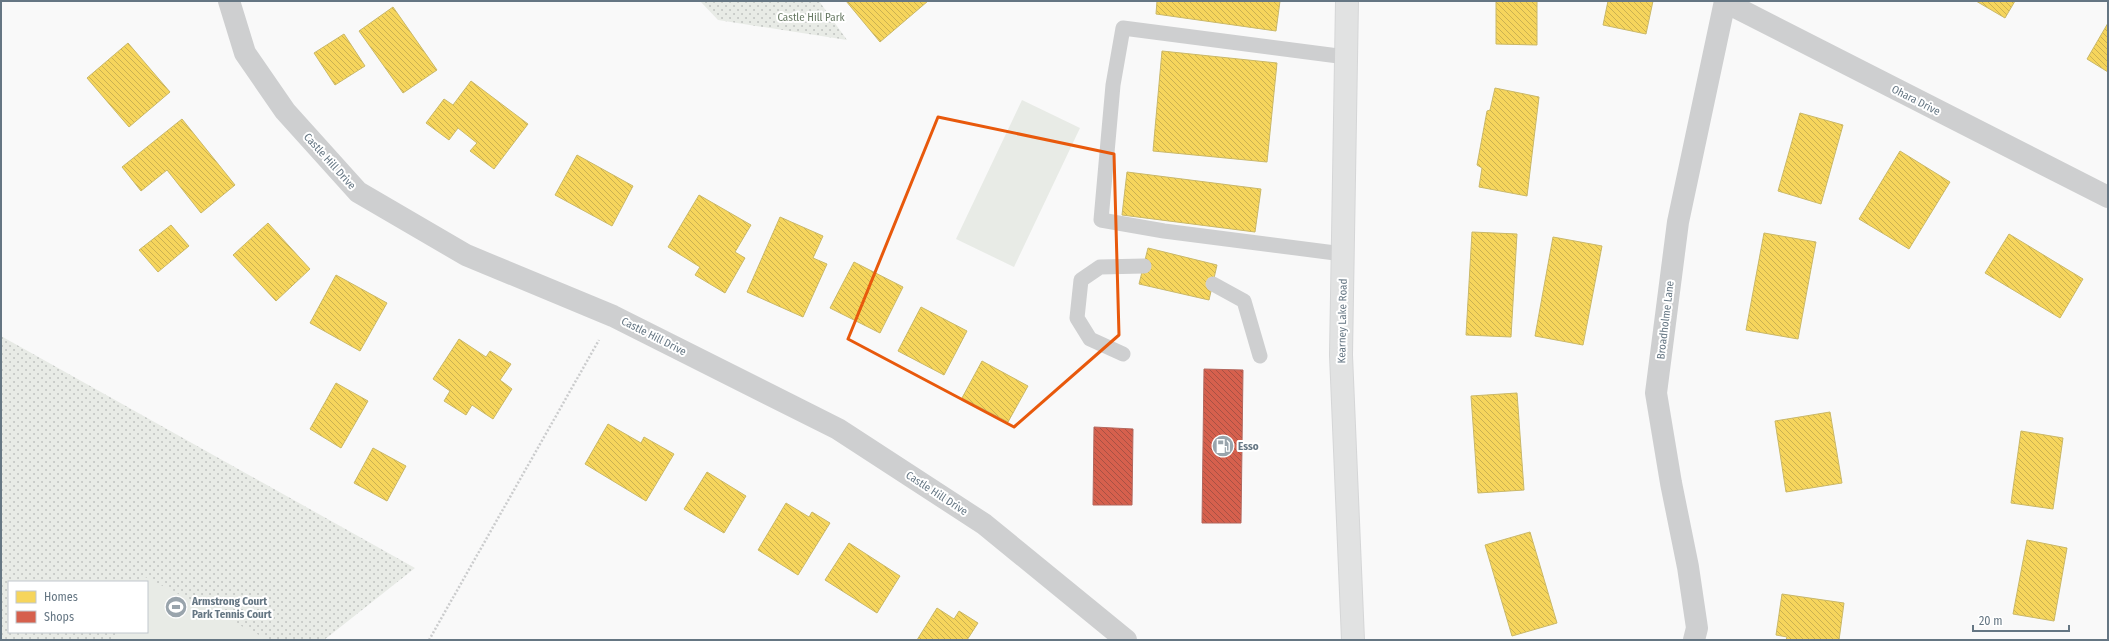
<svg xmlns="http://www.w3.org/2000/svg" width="2109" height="641" font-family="'Fira Sans Condensed',sans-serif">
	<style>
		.grass { fill: url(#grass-dots); fill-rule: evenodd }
		.pitch { fill: #e8ebe6 }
		.homes { fill: url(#homes-back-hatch); stroke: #cab868 }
		.shops { fill: url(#shops-back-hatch); stroke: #b4675d }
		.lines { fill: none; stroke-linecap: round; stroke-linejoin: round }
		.secondary-casing { stroke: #d5d6d7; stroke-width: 24 }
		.path { stroke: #cbcccd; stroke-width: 2.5; stroke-dasharray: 2 2; stroke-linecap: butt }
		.lane { stroke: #cecfd0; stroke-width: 15 }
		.street { stroke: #cecfd0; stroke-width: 22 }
		.secondary { stroke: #e1e2e2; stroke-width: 22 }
		.marked { fill: none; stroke: #e8590c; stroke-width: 3; stroke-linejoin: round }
		.labels { text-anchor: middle; stroke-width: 4; stroke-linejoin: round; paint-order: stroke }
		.park-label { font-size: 11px; fill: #687a64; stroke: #fff }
		.street-label { font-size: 11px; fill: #657683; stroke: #fff }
		.poi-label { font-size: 11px; font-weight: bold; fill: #657683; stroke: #fff; text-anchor: start }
	</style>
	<defs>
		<pattern id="grass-dots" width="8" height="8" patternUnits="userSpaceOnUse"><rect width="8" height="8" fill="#e8ebe6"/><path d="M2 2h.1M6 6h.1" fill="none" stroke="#c0c3c0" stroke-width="1.8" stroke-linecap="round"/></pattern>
		<pattern id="homes-back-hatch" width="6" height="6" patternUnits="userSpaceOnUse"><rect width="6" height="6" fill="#f6d55c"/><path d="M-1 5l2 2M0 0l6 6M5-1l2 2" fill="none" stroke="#cbb151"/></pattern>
		<pattern id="shops-back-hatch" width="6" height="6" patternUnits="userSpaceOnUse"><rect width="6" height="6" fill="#d6604d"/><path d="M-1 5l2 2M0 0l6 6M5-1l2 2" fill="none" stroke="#a85144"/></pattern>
	</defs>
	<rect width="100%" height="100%" fill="#f9f9f9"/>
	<path class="grass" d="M700 1H819L847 40 718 20Z
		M1 336 415 568 324 640H1ZM9 582H147V632H9Z"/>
	<path class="pitch" d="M1022 100 1080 128 1014 267 956 239Z
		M143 576 269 640H114L117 632H147V582H140Z"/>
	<path class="homes" d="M846 1H928L880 42Z
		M1157 1H1280L1276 31 1156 14Z
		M1496 1H1537V45L1496 44Z
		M1608 1H1653L1646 34 1603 25Z
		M1976 1H2015L2005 18Z
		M393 7 437 70 403 93 359 31Z
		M2108 23V72L2087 59Z
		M344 34 365 66 335 85 314 53Z
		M128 43 170 92 129 127 87 78Z
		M1162 51 1277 63 1267 162 1153 151Z
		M471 81 528 124 494 169 470 151 477 143 458 128 449 140 426 123 444 99 453 105Z
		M1495 88 1539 97 1527 196 1479 187 1482 168 1477 165 1487 111 1490 110Z
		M1800 113 1843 125 1821 204 1778 191Z
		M182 119 235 185 201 213 167 170 141 191 122 167Z
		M1900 151 1950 182 1909 249 1859 219Z
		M577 155 633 186 612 226 555 195Z
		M1127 172 1261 189 1255 232 1122 215Z
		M699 195 751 225 735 252 745 258 725 293 695 275 700 267 668 247Z
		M780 217 823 236 813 258 827 264 803 317 747 292Z
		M268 223 310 269 276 301 233 255Z
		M171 225 189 246 158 272 139 250Z
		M1472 232 1517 234 1511 337 1466 335Z
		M1764 233 1816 242 1798 339 1746 330Z
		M2009 234 2083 279 2060 318 1985 273Z
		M1553 237 1602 246 1583 345 1535 336Z
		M1148 248 1217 265 1209 300 1139 284Z
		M854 262 903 287 880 333 830 308Z
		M336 275 387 303 360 351 310 323Z
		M921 307 967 331 944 375 898 351Z
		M459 339 486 357 490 351 511 364 500 380 512 389 493 419 472 405 466 415 444 401 450 391 433 379Z
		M982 361 1028 386 1008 422 962 398Z
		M336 383 368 401 341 448 310 429Z
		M1517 393 1524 490 1478 493 1471 396Z
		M1830 412 1842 483 1786 492 1775 421Z
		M608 424 641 443 644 437 674 454 646 501 585 464Z
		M2021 431 2063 438 2053 509 2011 503Z
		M373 448 406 466 387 501 354 483Z
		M707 472 746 496 724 533 684 509Z
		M786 503 809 517 812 512 830 523 798 575 758 550Z
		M1530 532 1557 623 1512 636 1485 545Z
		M2027 540 2067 548 2054 621 2013 614Z
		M849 543 900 576 877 613 825 580Z
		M1782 594 1844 603 1839 640H1786L1787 637 1776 635Z
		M937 608 954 619 959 611 978 623 967 640H917Z"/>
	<path class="shops" d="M1204 369 1243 370 1241 523H1202Z
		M1094 427 1133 429 1132 505H1093Z"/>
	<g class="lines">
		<g class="secondary-casing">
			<path id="secondary" d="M1347 1 1341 355 1353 640"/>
		</g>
		<path class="path" d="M429 640 599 340"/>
		<path class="lane" d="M1343 254 1164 231 1101 220 1113 85 1123 28 1346 57
			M1213 284 1244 301 1260 356
			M1123 354 1090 339 1077 318 1081 280 1100 267 1144 266"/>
		<path class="street" d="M229 1 245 53 285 111 358 192 466 255 613 316 838 429 984 524 1126 640
			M1725 2 2108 197
			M1694 640 1697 628 1688 567 1671 483 1656 393 1678 222 1725 1"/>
		<use href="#secondary" class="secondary"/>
	</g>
	<path class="marked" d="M938 117 1114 154 1119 335 1014 427 848 339Z"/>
	<defs>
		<g id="fuel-disc" transform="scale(1.15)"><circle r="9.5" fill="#99a4ac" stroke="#fff"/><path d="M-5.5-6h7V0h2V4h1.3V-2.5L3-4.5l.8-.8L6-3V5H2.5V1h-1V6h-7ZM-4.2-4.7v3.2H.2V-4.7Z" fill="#fff"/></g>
		<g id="stadium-disc" transform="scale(1.15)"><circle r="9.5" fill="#99a4ac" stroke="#fff"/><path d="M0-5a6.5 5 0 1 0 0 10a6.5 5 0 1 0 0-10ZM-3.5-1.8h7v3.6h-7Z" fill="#fff"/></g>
	</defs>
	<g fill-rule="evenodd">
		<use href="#fuel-disc" x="1223" y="446"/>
		<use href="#stadium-disc" x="176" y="607"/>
	</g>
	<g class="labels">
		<g class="park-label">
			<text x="811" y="21">Castle Hill Park</text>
		</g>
		<g class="street-label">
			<text transform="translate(1916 100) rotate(27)" y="4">Ohara Drive</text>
			<text transform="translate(330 161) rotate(48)" y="4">Castle Hill Drive</text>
			<text transform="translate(1665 320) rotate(-83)" y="4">Broadholme Lane</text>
			<text transform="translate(1342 321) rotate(-89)" y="4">Kearney Lake Road</text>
			<text transform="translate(654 336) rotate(27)" y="4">Castle Hill Drive</text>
			<text transform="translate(937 493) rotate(33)" y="4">Castle Hill Drive</text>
		</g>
		<g class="poi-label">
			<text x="1238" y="450">Esso</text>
			<text x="192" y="605">Armstrong Court<tspan x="192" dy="13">Park Tennis Court</tspan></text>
		</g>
	</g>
	<rect width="2109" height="641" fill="none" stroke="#657683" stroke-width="4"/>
	<rect x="8" y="581" width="140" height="52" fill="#ffffff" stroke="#c1c8cd"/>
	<rect x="16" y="591" width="20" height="12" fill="#f6d55c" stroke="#c1c8cd"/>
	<text x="44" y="601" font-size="12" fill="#657683">Homes</text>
	<rect x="16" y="611" width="20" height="12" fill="#d6604d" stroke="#c1c8cd"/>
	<text x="44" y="621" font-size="12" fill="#657683">Shops</text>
	<path d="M1973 625v6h96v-6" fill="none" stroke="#657683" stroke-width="2"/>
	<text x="1979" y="625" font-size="12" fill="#657683" stroke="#ffffff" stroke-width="3" paint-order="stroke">20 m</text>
</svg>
